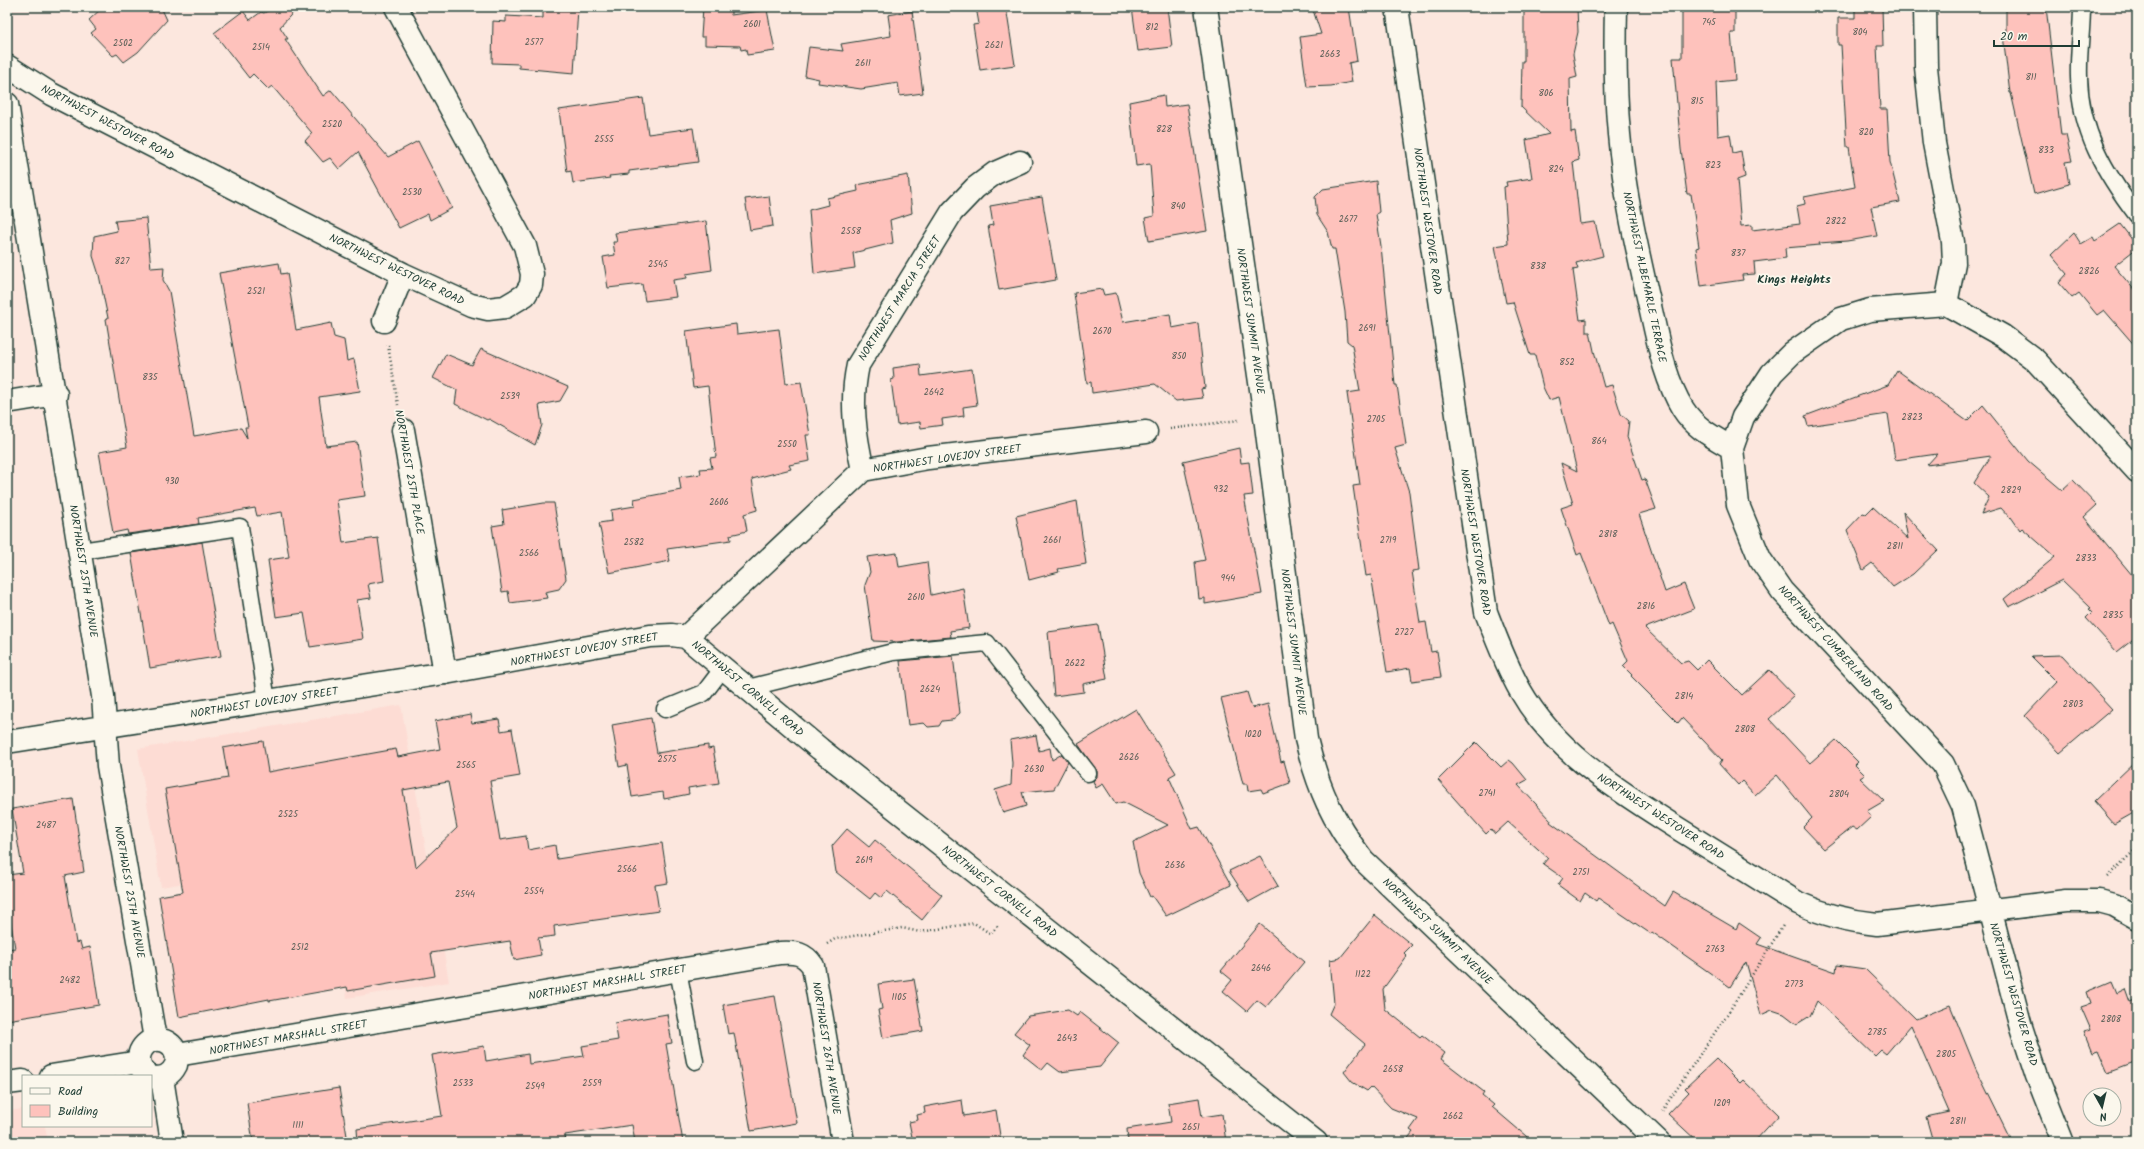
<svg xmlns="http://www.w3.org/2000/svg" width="2144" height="1149" font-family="Kalam,sans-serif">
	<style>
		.built { fill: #fddcd4 }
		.building { fill: #fec2bc; stroke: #1f3d34; fill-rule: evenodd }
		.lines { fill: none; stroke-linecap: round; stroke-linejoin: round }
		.lane-casing { stroke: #1f3d34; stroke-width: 19 }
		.street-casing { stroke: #1f3d34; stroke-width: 25 }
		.secondary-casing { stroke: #1f3d34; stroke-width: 25 }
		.path { stroke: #1f3d34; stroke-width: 2.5; stroke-dasharray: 1 3; stroke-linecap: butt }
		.lane { stroke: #fbf7ec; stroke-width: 16 }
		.street { stroke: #fbf7ec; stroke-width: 22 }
		.secondary { stroke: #fbf7ec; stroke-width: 22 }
		.labels { text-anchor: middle; stroke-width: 3.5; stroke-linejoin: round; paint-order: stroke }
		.number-label { font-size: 9px; fill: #575e56 }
		.street-label { font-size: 11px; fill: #1f3d34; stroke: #fbf7ec }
		.neighbourhood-label { font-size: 12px; font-weight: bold; fill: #1f3d34; stroke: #fbf7ec }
	</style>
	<rect width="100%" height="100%" fill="#fce7de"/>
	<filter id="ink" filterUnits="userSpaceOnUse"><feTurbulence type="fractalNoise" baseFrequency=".025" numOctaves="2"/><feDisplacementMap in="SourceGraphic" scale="8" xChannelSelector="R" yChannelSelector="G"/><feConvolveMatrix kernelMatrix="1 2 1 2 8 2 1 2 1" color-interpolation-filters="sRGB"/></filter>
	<g filter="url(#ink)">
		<path class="built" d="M401 705 449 982 347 998 323 860 161 887 138 749Z
			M23 1109V1126H45L48 1142H7V1111Z"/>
		<path class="building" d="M103 7H161L167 20 138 52 124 62 117 54 113 56 91 33 96 29 89 20Z
			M274 7H298L280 27 288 39H285L323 96 331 90 388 157 418 141 452 208 430 220 428 214 399 228 358 152 339 169 330 158 323 162 305 141 312 133 272 86 268 89 253 74 249 78 214 33 243 11 250 20 261 12 264 13Z
			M543 7 578 8 574 73 519 68V64L492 63 493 21 506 22V16L543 18Z
			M703 7H731V15L767 10 775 51 747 55 746 49 741 50 740 46 705 45V37H701Z
			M976 7H1006L1015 65 980 70 973 25 979 24Z
			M1132 7H1167L1172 47 1138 51Z
			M1312 7H1349L1357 61 1349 63 1352 82 1331 86 1307 87 1300 37 1321 34Z
			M1524 7H1577L1578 32 1573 54 1577 77 1570 79 1571 132 1575 131 1579 160 1573 162 1580 224 1595 222 1603 256 1576 263 1578 269 1573 270 1580 320 1586 319V332H1590L1594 351 1604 387 1612 385 1621 414 1629 421 1627 437 1642 480 1645 479 1656 509 1639 514 1665 592 1684 584 1694 609 1645 628 1681 663 1688 661 1697 670 1707 660 1742 695 1769 670 1794 696 1769 719 1810 763 1836 740 1858 762 1855 765 1865 775 1860 778 1884 801 1867 811 1871 817 1857 830 1852 827 1824 849 1803 827 1812 818 1777 775 1755 795 1742 781 1738 785 1719 764 1722 760 1682 718 1678 723 1631 676 1632 675 1623 666 1628 661 1612 624 1609 626 1581 553 1577 555 1561 508 1573 504 1561 463 1577 471 1559 397 1549 400 1543 387 1535 355H1530L1513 302 1506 303 1495 246 1508 244 1504 187 1507 186 1506 182 1532 178 1526 140 1549 134 1521 107 1522 61H1524Z
			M1682 7H1735V33H1731L1735 80 1716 82 1718 136 1730 134 1733 153 1741 151 1745 177 1737 180 1741 226 1752 225V230L1800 224 1797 206 1805 204 1804 197 1855 187 1849 147H1847L1841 45H1838V18H1855V7H1882L1883 46H1877L1880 109H1887L1890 162 1900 202 1871 207 1877 236 1847 241 1819 243 1820 245 1785 248 1786 258 1754 262 1755 274 1742 275 1743 280 1701 286 1696 248 1699 247 1691 194H1687L1681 149 1673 58H1682Z
			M2006 7H2046L2061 135H2066L2072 161 2065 162 2069 184 2034 194 2011 93H2010L2003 35H2006Z
			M912 11 923 93 900 96 898 83 861 89 818 83 819 79 805 76 809 47 843 51 841 44 891 36 888 15Z
			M1164 95 1165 107 1187 104 1207 231 1149 241 1145 218 1154 216 1150 164 1136 166 1129 102Z
			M643 98 648 134 693 128 698 162 629 171V174L609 176 610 178 573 183 571 171 567 172 559 110Z
			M908 175 912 213 890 220 893 243 853 253 855 268 814 274 809 210 828 205 827 198 858 191 857 185Z
			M1376 181 1379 212 1376 214 1381 246 1395 385H1397L1406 445 1395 448 1409 492 1419 570 1412 571 1420 623 1426 622 1431 652 1437 651 1441 677 1412 681 1410 668 1387 672 1371 575 1366 576 1353 486 1360 485 1347 393 1360 391 1352 345 1347 341 1345 312 1335 249H1332L1328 232 1317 215 1315 197 1323 189Z
			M769 196 773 226 750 230 745 199Z
			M1042 197 1056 280 999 290 988 226 993 225 990 206Z
			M146 218 151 268 164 267 163 280 169 291 194 436 241 428 247 438 245 427H248L219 273 279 263 281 274 287 273 296 330 331 323 334 337 344 340 347 361 354 359 360 391 319 397 326 446 357 442 365 496 337 500 343 543 378 538 384 581 368 584 371 598 357 600 363 639 310 647 304 613 276 617 268 560 289 557 282 512 257 516 255 508 198 518 199 524 128 534 127 530 113 533 99 452 127 447 106 319 108 318 99 275 93 256 94 236 117 231 115 221Z
			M706 221 712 270 686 274 687 278 673 280 676 297 645 301 642 284 608 288 603 257 615 255 613 242H617L615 233Z
			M2120 224 2137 246V248L2114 266 2137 293V348L2104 310 2097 315 2079 293 2072 298 2059 283 2067 274 2051 255 2074 233 2081 244 2093 237 2095 241Z
			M1102 289 1104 295 1116 293 1123 322 1170 314 1172 328 1198 323 1205 388 1201 389 1203 398 1176 401 1155 384 1092 393 1091 382 1087 383 1074 293Z
			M736 324 737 334 779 329 786 384 801 382 810 435H806L810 461 789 465 791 469 752 479 757 510 744 514 747 531 730 535 731 540 667 549 670 561 609 573 599 523 612 521 611 510 635 506 634 499 681 490 679 477 701 474 700 469 712 468 710 458 716 457 708 386 693 388 686 331Z
			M481 349 568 387 560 401 539 405 542 425 535 445 489 419 487 420 455 404 457 390 433 378 446 354 472 365Z
			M920 364 921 376 972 369 977 405 963 407 964 416 942 419 943 425 921 428 920 422 897 425 891 380 894 379 893 368Z
			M1897 370 1967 421 1983 405 2028 461 2062 490 2073 480 2097 505 2084 517 2137 581V636L2117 652 2086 618 2092 612 2089 609 2091 608 2062 580 2009 607 2004 599 2055 557 2022 528 2020 530 2011 517 2010 518 2001 508 1981 514 1989 497 1974 483 1991 456 1927 465 1937 454 1895 460 1888 414 1808 426 1805 416 1888 385Z
			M1239 448 1241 463 1249 462 1253 495 1244 496 1262 594 1205 604V598L1199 599 1195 562 1205 560 1183 461Z
			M1077 501 1086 564 1058 569 1059 572 1029 580 1016 516Z
			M544 503H554L566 579 559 589 545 592 547 598 510 603 508 591 502 592 492 526 504 524 502 510Z
			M1873 507 1908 539 1903 512 1938 550 1913 574 1893 587 1872 563 1863 570 1847 530 1863 513 1866 514Z
			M202 542 221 656 150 668 131 553Z
			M897 553 899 567 927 562 931 595 963 588 969 628 950 631 951 637 897 642 873 641 865 585 870 572 867 557Z
			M1098 625 1107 679 1083 684 1084 692 1054 696 1048 632Z
			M2062 655 2112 709 2060 753 2025 716 2057 682 2031 656Z
			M953 656 960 713 952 720 942 721 939 726 928 727 924 723 908 725 900 661Z
			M1247 692 1252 708 1268 704 1281 762 1284 761 1290 783 1263 793 1261 789 1248 791 1247 784H1243L1221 698Z
			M1136 709 1176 773 1169 777 1192 829 1199 827 1231 885 1166 916 1152 896 1150 897 1139 873 1133 842 1168 825 1123 802 1116 804 1103 784 1096 788 1093 781 1097 777V771L1078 744Z
			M470 714 472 723 499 719 501 731 512 729 520 776 490 781 500 840 526 836 528 850 555 845 557 859 662 843 668 883 655 885 659 911 554 926 555 936 538 938 541 955 514 960 510 941 431 953 435 976 348 991 347 987 269 1001V999L179 1017 159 896 183 892 165 789 228 778 223 748 263 741 268 772 396 749 398 757 440 749 435 721ZM448 782 457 828 416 867 403 790Z
			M651 718 657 753 708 745V749L713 748 719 783 688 788 689 794 664 799 663 792 632 797 627 765 619 767 612 725Z
			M1036 735 1039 751 1050 748 1052 760 1062 754 1068 762 1054 789 1022 792 1026 806 1003 813 995 790 1011 785 1012 763 1010 740Z
			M1476 742 1501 767 1509 760 1513 763 1527 780 1518 785 1551 820 1550 822 1665 906 1673 892 1736 929 1739 923 1761 938 1757 944 1836 972 1837 965 1865 969 1916 1019 1950 1005 1976 1069 2012 1142H1933L1926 1117 1949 1112 1911 1025 1886 1054 1881 1050 1875 1056 1817 1001 1810 1016 1797 1024 1784 1014 1772 1010 1761 1015 1746 962 1730 987 1652 932 1651 934 1598 898 1596 901 1585 893 1580 901 1558 885 1563 878 1543 864 1548 858 1508 822 1495 834 1491 829 1486 834 1438 780Z
			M2137 760V811L2114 824 2094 801Z
			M73 799 84 872 65 876 76 943 80 942 82 949 90 947 99 1005 7 1020V949L15 948 7 900V875L23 873 12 809Z
			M847 829 869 847 875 840 942 895 922 920 887 891 881 898 875 893 870 899 836 872 832 846Z
			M1260 856 1278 886 1249 902 1229 871Z
			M1375 915 1412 945 1404 953 1407 956 1383 989 1385 1009 1420 1037 1422 1035 1445 1053 1441 1059 1484 1092 1482 1095 1494 1105 1492 1107 1533 1142H1405L1413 1132 1410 1130 1418 1119 1391 1108 1371 1087 1367 1091 1352 1082 1344 1072 1365 1044 1329 1014 1334 1003 1330 960 1340 958Z
			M1260 924 1304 962 1266 1007 1257 1000 1247 1011 1223 991 1232 980 1221 971Z
			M914 979 923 1031 883 1038 878 1010 882 1009 878 984Z
			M2112 981 2117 993 2125 989 2130 1003 2137 1000V1062L2108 1073 2098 1050 2092 1052 2084 1032 2091 1030 2081 1007 2090 1004 2086 992Z
			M775 996 797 1123 751 1131 734 1033 728 1034 723 1005Z
			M1068 1010 1077 1016 1080 1012 1119 1043 1100 1067 1060 1072 1048 1063 1042 1070 1023 1055 1030 1045 1014 1033 1028 1016Z
			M667 1014 672 1043 666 1044 683 1142H635L632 1125 565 1135 566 1142H358L357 1129 442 1116 432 1055 484 1046 486 1061 528 1054 529 1064 584 1056 582 1046 618 1040 615 1023Z
			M1716 1059 1740 1083 1743 1080 1779 1115 1754 1142H1698L1668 1114 1689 1092 1685 1088Z
			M339 1088 348 1142H253L247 1103Z
			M1199 1098 1202 1117 1222 1114 1226 1142H1128L1127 1129 1171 1122 1168 1103Z
			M962 1100 964 1116 996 1110 1001 1142H913L909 1122 918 1120 917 1115 925 1113 924 1107Z"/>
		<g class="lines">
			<g class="lane-casing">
				<path id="lane" d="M2082 7C2082 30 2078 54 2079 77 2080 131 2105 173 2137 215
					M81 551 240 527 267 701
					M748 688 893 652 987 643 1088 773
					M665 709 704 693 723 668
					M678 970 695 1061"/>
			</g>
			<g class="street-casing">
				<path id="street" d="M1206 7 1265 417 1306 739C1318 788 1332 820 1363 860L1659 1142
					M1397 7 1486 612C1496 638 1506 665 1520 690 1557 755 1621 792 1682 831 1721 855 1759 879 1798 903 1824 915 1849 921 1877 924L2066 901H2099L2114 905 2137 918
					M1616 7C1615 49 1615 91 1619 134 1624 192 1637 249 1650 306 1658 341 1664 378 1683 409 1695 428 1713 437 1732 448
					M1925 7 1926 67 1934 143 1953 242 1954 263 1946 304
					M7 66 51 94 403 274 471 305 488 309 505 307 525 295 531 285 532 274 525 246 396 7
					M384 321 403 274
					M7 402 56 394
					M403 430 445 673
					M863 470C855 435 850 401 858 365L952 212 975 188 995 173 1020 162
					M686 637 863 470 928 458 1146 432
					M177 1055 780 953C796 952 804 953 813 966L843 1142
					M51 1076 139 1062
					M7 1083 23 1081
					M2063 1142 2037 1076 2021 1027 1963 806 1943 764 1782 591 1760 559 1738 505 1732 448 1743 417 1772 373 1792 353 1841 319 1870 310 1946 304 2003 336 2035 360 2137 471"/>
			</g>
			<g class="secondary-casing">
				<path id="secondary" d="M7 104 103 696 108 766 155 1039
					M7 742 445 673 650 636 672 635 686 637 820 749 1316 1142
					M149 1076C135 1066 136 1050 150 1041 167 1036 180 1048 176 1065 171 1075 163 1080 151 1077
					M162 1078 172 1142"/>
			</g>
			<path class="path" d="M388 345 398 405
				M1170 429 1239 420
				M2107 877 2137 848
				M827 944 835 939 902 928 920 932 974 923 991 934 999 924
				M1662 1111 1730 1010 1784 924"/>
			<use href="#lane" class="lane"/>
			<use href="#street" class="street"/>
			<use href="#secondary" class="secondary"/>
		</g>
	</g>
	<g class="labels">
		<g class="number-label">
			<text x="1709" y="25">745</text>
			<text x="752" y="27">2601</text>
			<text x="1152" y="30">812</text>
			<text x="1860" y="35">804</text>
			<text x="534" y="45">2577</text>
			<text x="123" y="46">2502</text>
			<text x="994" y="48">2621</text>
			<text x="261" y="50">2514</text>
			<text x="1330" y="57">2663</text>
			<text x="863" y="66">2611</text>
			<text x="2031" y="80">811</text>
			<text x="1546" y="96">806</text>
			<text x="1697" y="104">815</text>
			<text x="332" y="127">2520</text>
			<text x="1164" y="132">828</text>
			<text x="1866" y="135">820</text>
			<text x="604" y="142">2555</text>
			<text x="2046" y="153">833</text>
			<text x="1713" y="168">823</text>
			<text x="1556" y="172">824</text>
			<text x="412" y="195">2530</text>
			<text x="1178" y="209">840</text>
			<text x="1348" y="222">2677</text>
			<text x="1836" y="224">2822</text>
			<text x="851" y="234">2558</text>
			<text x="1738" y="256">837</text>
			<text x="122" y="264">827</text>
			<text x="658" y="267">2545</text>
			<text x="1538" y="269">838</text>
			<text x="2089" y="274">2826</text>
			<text x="256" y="294">2521</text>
			<text x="1367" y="331">2691</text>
			<text x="1102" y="334">2670</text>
			<text x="1179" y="359">850</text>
			<text x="1567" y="365">852</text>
			<text x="150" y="380">835</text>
			<text x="934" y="395">2642</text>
			<text x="510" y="399">2539</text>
			<text x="1912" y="420">2823</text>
			<text x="1376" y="422">2705</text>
			<text x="1599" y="444">864</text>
			<text x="787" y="447">2550</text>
			<text x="172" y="484">930</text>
			<text x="1221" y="492">932</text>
			<text x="2011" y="493">2829</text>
			<text x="719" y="505">2606</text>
			<text x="1608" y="537">2818</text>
			<text x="1052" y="543">2661</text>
			<text x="1388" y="543">2719</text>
			<text x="634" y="545">2582</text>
			<text x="1895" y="549">2811</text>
			<text x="529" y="556">2566</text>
			<text x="2086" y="561">2833</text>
			<text x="1228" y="581">944</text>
			<text x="916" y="600">2610</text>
			<text x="1646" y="609">2816</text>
			<text x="2113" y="618">2835</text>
			<text x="1404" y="635">2727</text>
			<text x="1075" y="666">2622</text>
			<text x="930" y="692">2624</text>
			<text x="1684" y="699">2814</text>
			<text x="2073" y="707">2803</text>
			<text x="1745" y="732">2808</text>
			<text x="1253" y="737">1020</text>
			<text x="1129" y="760">2626</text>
			<text x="667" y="762">2575</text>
			<text x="466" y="768">2565</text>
			<text x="1034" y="772">2630</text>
			<text x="1487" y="796">2741</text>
			<text x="1839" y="797">2804</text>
			<text x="288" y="817">2525</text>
			<text x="46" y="828">2487</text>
			<text x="864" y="863">2619</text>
			<text x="1175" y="868">2636</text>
			<text x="627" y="872">2566</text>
			<text x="1581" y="875">2751</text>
			<text x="534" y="894">2554</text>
			<text x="465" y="897">2544</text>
			<text x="300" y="950">2512</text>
			<text x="1715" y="952">2763</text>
			<text x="1261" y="971">2646</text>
			<text x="1363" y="977">1122</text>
			<text x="70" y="983">2482</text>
			<text x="1794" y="987">2773</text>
			<text x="899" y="1000">1105</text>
			<text x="2111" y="1022">2808</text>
			<text x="1877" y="1035">2785</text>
			<text x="1067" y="1041">2643</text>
			<text x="1946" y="1057">2805</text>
			<text x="1393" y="1072">2658</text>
			<text x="463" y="1086">2533</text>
			<text x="592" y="1086">2559</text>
			<text x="535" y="1089">2549</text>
			<text x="1722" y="1106">1209</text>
			<text x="1453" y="1119">2662</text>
			<text x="1958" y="1124">2811</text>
			<text x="298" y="1128">1111</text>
			<text x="1191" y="1130">2651</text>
		</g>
		<g class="street-label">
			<text transform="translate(108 122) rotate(28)" y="4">NORTHWEST WESTOVER ROAD</text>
			<text transform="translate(1428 221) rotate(82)" y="4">NORTHWEST WESTOVER ROAD</text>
			<text transform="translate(397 269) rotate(26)" y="4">NORTHWEST WESTOVER ROAD</text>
			<text transform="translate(1645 277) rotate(78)" y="4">NORTHWEST ALBEMARLE TERRACE</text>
			<text transform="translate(899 298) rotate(-58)" y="4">NORTHWEST MARCIA STREET</text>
			<text transform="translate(1251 321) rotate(82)" y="4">NORTHWEST SUMMIT AVENUE</text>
			<text transform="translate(947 458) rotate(-8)" y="4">NORTHWEST LOVEJOY STREET</text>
			<text transform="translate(410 472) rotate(80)" y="4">NORTHWEST 25TH PLACE</text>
			<text transform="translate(1476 542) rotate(81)" y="4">NORTHWEST WESTOVER ROAD</text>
			<text transform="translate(84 571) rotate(81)" y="4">NORTHWEST 25TH AVENUE</text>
			<text transform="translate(1294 642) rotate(83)" y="4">NORTHWEST SUMMIT AVENUE</text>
			<text transform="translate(1836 648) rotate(48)" y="4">NORTHWEST CUMBERLAND ROAD</text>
			<text transform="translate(584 649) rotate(-10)" y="4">NORTHWEST LOVEJOY STREET</text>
			<text transform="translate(748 688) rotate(40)" y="4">NORTHWEST CORNELL ROAD</text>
			<text transform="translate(264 702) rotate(-9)" y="4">NORTHWEST LOVEJOY STREET</text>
			<text transform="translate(1661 816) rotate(33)" y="4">NORTHWEST WESTOVER ROAD</text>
			<text transform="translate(1000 891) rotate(38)" y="4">NORTHWEST CORNELL ROAD</text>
			<text transform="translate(130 892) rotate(80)" y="4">NORTHWEST 25TH AVENUE</text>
			<text transform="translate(1438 931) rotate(44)" y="4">NORTHWEST SUMMIT AVENUE</text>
			<text transform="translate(607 982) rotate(-10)" y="4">NORTHWEST MARSHALL STREET</text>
			<text transform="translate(2014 994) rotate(74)" y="4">NORTHWEST WESTOVER ROAD</text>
			<text transform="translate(288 1037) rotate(-10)" y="4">NORTHWEST MARSHALL STREET</text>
			<text transform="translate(827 1048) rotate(81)" y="4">NORTHWEST 26TH AVENUE</text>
		</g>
		<g class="neighbourhood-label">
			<text x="1794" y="283">Kings Heights</text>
		</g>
	</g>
	<rect width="2144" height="1149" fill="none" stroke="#fbf7ec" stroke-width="24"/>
	<rect x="12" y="12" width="2120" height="1125" fill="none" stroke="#1f3d34" stroke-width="1.5" filter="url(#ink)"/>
	<rect x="22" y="1075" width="130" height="52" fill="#fbf7ec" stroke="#a3ada2"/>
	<rect x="30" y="1088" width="20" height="6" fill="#fbf7ec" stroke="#a3ada2"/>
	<text x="58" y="1095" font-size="12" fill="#1f3d34">Road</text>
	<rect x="30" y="1105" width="20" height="12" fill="#fec2bc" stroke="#a3ada2"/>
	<text x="58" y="1115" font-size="12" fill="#1f3d34">Building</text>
	<g transform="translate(2102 1107) rotate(172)"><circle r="19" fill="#fbf7ec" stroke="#a3ada2"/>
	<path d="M0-3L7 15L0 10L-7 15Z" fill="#1f3d34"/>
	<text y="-6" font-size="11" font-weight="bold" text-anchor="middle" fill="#1f3d34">N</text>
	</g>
	<path d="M1994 40v6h85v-6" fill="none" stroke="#1f3d34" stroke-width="2"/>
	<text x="2000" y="40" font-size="12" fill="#1f3d34" stroke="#fbf7ec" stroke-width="3" paint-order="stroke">20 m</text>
</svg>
